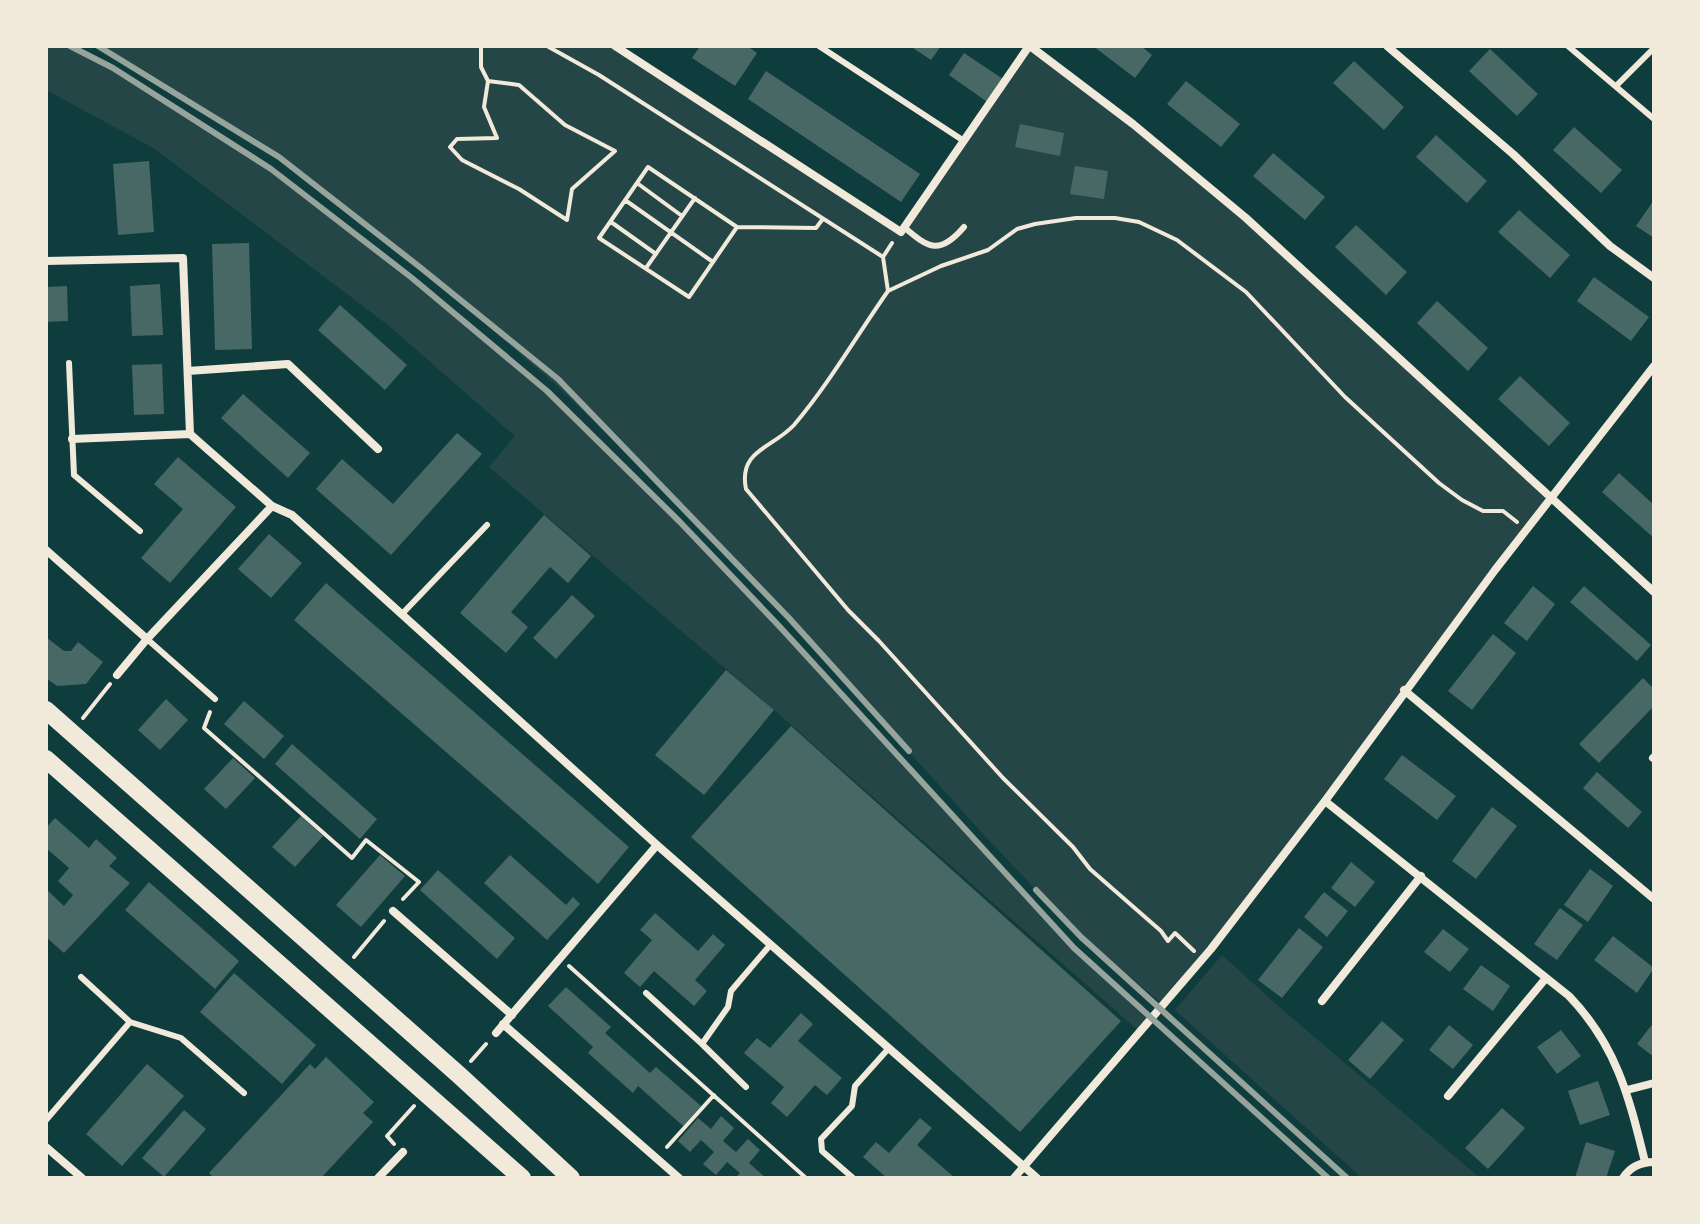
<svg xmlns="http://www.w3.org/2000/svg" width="1700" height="1224" font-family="'Times New Roman',serif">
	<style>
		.green { fill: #244646 }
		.building { fill: #486865 }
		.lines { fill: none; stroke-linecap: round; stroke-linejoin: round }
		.path { stroke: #f1e9da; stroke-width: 4 }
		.service { stroke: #f1e9da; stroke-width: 6 }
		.minor { stroke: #f1e9da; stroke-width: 8 }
		.primary { stroke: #f1e9da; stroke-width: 18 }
		.rail { stroke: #97a49c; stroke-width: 6 }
	</style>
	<rect width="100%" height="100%" fill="#0f3d3e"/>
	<path class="green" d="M46 46H70L113 68 271 169 412 278 547 391 679 521 780 627 1074 948 1153 1018 1140 1032 774 710 489 467 515 436 388 325 155 149 46 90Z
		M98 46H615L900 231 1030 46 1296 260 1552 498 1325 801 1164 1005 1081 937 982 833 789 618 689 513 557 386 421 268 279 157Z
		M1222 955 1285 1012 1480 1178H1362L1175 1010Z"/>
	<path class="building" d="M700 46H747L757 53 735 86 692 58Z
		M910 46H941L931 60Z
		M1093 46H1141L1152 55 1135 78Z
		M1490 49 1538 94 1517 116 1469 71Z
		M964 53 1006 81 990 104 949 75Z
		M1354 61 1404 107 1384 130 1333 83Z
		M766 71 920 174 901 202 748 99Z
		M1186 81 1240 124 1221 147 1167 104Z
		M1020 124 1064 133 1060 156 1015 147Z
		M1574 127 1622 170 1601 193 1553 150Z
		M1436 135 1487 181 1467 203 1416 157Z
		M1273 153 1325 197 1305 220 1253 176Z
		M149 161 154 232 118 235 113 164Z
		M1075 166 1108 171 1104 199 1070 194Z
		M1654 200V238L1636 226Z
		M1519 210 1570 255 1550 278 1498 232Z
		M1356 225 1407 272 1386 295 1335 247Z
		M249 243 252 349 215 350 212 244Z
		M1594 277 1649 317 1631 341 1577 301Z
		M160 284 163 335 132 336 130 286Z
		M67 286 68 321 46 322V287Z
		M1437 301 1488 348 1468 371 1417 323Z
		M340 305 407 365 385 390 318 330Z
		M162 364 164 414 134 415 132 365Z
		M1520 376 1570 423 1549 446 1498 399Z
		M243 394 310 453 288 478 221 418Z
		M457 433 482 454 391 555 316 489 342 459 393 504Z
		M178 457 236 507 170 583 141 558 183 509 154 484Z
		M1619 473 1654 505V538L1602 492Z
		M544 515 591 556 568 583 550 567 511 612 528 627 506 653 460 613Z
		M269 534 302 563 271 598 238 569Z
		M326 583 629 847 598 884 294 620Z
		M1533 586 1555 604 1527 641 1504 623Z
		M1584 586 1651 645 1637 661 1570 602Z
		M572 595 595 616 556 659 533 638Z
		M1493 634 1516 653 1472 710 1448 691Z
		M46 637 64 651H71L78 642 103 662 86 684 57 686 46 678Z
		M726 670 774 710 704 795 655 755Z
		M1643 678 1654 689V706L1599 763 1579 744Z
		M166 699 188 720 160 750 138 730Z
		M244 701 284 736 264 759 224 724Z
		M791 726 1121 1021 1020 1132 691 837Z
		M292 744 377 819 360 839 275 764Z
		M1402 755 1456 796 1437 820 1384 779Z
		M233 758 255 778 226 809 204 789Z
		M1597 772 1642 812 1628 828 1583 788Z
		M1492 807 1517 826 1476 879 1452 861Z
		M301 816 323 836 295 867 272 847Z
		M55 818 89 848 96 839 117 858 109 866 130 883 64 953 46 937V889L64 906 73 895 58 881 69 868 46 848V828Z
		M380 855 405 876 361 927 336 905Z
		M510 855 566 905 573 897 580 904 547 940 484 883Z
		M1351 862 1375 882 1355 907 1331 888Z
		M1590 869 1613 886 1588 922 1564 905Z
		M438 870 515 938 497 959 420 890Z
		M149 882 239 961 215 989 125 910Z
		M1324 892 1348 911 1327 937 1304 917Z
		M1560 908 1583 925 1557 960 1534 944Z
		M655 913 698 951 713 934 725 945 695 980 707 991 694 1006 654 971 640 987 624 973 652 940 640 930Z
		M1299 928 1323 947 1282 998 1258 980Z
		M1443 929 1469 949 1450 972 1424 952Z
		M1613 936 1654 968 1637 993 1594 960Z
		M1481 965 1510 986 1493 1011 1463 989Z
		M234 973 316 1045 282 1084 200 1012Z
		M566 987 611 1027 605 1033 650 1073 656 1067 701 1106 683 1126 638 1086 633 1093 588 1053 593 1047 548 1006Z
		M801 1013 813 1024 798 1041 842 1078 827 1095 815 1085 787 1117 771 1103 784 1087 744 1053 757 1038 770 1048Z
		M1382 1021 1404 1040 1370 1079 1348 1060Z
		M1654 1022V1057L1637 1044Z
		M1449 1025 1473 1045 1453 1069 1429 1050Z
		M1561 1030 1581 1056 1557 1074 1537 1047Z
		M326 1057 374 1102 363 1113 373 1122 321 1178H214L209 1173 310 1064 315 1069Z
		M147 1064 184 1096 122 1166 86 1134Z
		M1598 1081 1610 1115 1580 1125 1568 1091Z
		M1502 1108 1525 1128 1488 1169 1465 1148Z
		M184 1110 206 1129 164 1177 142 1158Z
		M721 1116 734 1128 723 1141 736 1152 748 1139 760 1150 749 1163 766 1178H735L740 1173 727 1162 716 1175 703 1164 714 1152 701 1140 690 1152 678 1141 698 1118 711 1129Z
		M920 1118 932 1128 917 1145 955 1178H887L863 1157 876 1142 889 1153Z
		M1586 1142 1615 1151 1606 1178H1575Z"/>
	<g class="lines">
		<path class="path" d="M481 46V67L488 81 484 107 497 138 457 139 450 147 462 160 519 189 567 220 572 189 615 151 565 125 519 85 488 81
			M547 46 599 75 883 257 892 243
			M637 183 682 216
			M625 200 713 262
			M611 222 656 254
			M737 227 648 167 599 238 689 297 737 227 816 228 822 220
			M883 257 888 291C857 335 829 384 794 425 773 448 738 450 746 489L848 610 879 641 1003 778 1073 847 1090 869 1161 931 1168 941 1175 933 1194 951
			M646 268 695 198
			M888 291 941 266 988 250 1017 229 1035 224 1076 218H1115L1139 222 1177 240 1246 292 1345 397 1439 483 1462 500 1483 511H1503L1517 522
			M210 712 204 728 352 858 366 840 419 882 403 899
			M83 718 110 684
			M354 957 384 921
			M569 966 806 1178
			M471 1061 486 1044
			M394 1144 387 1136 414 1106
			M667 1147 714 1095"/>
		<path class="service" d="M819 46 964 141
			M1568 46 1654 119
			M1616 86 1654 48
			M904 227C929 249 940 255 964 227
			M69 363 74 475 140 531
			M402 614 487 525
			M147 639 215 699
			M81 977 130 1022 181 1038 244 1093
			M646 993 702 1044
			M746 1087 702 1044 728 1007 731 991 771 944
			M46 1120 130 1022
			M853 1178 822 1151 821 1139 852 1106 855 1086 889 1048"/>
		<path class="minor" d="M615 46 901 232 1029 46
			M1030 46 1133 124 1246 218 1654 592
			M1387 46 1513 154 1610 246 1654 278
			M46 261 183 258 190 434 272 506 292 515 657 845 1037 1178
			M188 371 288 364 378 449
			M72 439 190 434
			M46 550 147 639
			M117 675 147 639 272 506
			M1404 690 1654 899
			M1653 758 1654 757
			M1325 801 1569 996C1617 1046 1629 1097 1645 1162
			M393 911 512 1015
			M1322 1001 1421 876
			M503 1024 679 1178
			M496 1033 657 845
			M1627 1090 1654 1083
			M1448 1096 1546 978
			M46 1147 82 1178
			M378 1178 403 1152
			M1014 1178 1211 949 1325 801 1495 570 1654 366
			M1623 1178C1630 1167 1641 1162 1654 1162"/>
		<path class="primary" d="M46 710 459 1075 571 1178
			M46 759 522 1178"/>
		<path class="rail" d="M70 46 113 68 271 169 412 278 547 391 679 521 780 627 1074 948 1328 1178
			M98 46 279 157 421 268 558 379 789 618 909 751
			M1036 890 1081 937 1347 1178"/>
	</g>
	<rect width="1700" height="1224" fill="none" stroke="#f1e9da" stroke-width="96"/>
</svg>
